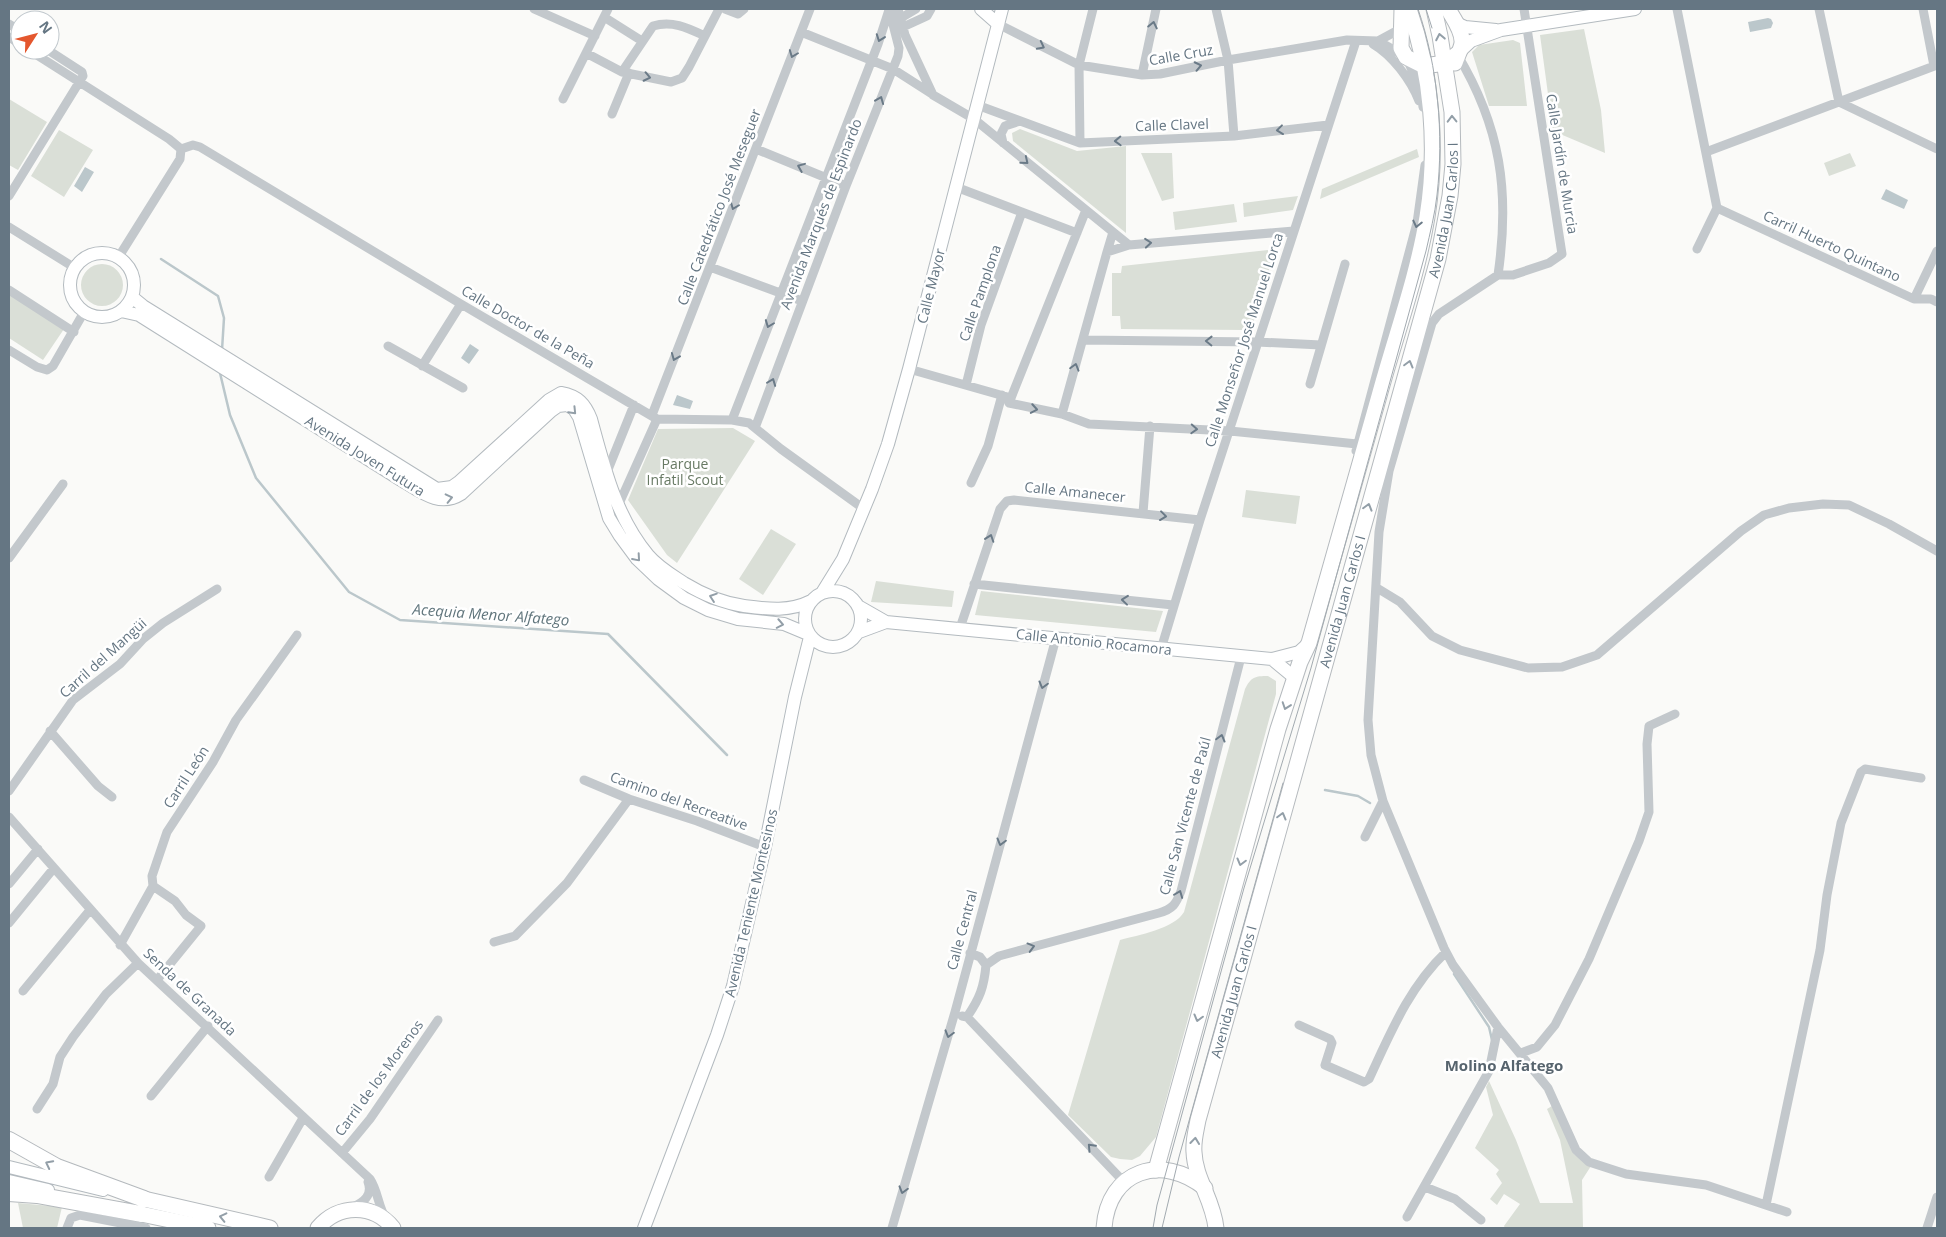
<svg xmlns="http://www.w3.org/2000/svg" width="1946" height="1237" font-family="'Open Sans',sans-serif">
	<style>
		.green { fill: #dadfd7 }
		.water { fill: #bbc7cb }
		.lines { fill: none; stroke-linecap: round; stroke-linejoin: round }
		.stream { stroke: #bbc7cb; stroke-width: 2.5 }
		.secondary-casing { stroke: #b3babf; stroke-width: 14 }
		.primary-casing { stroke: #b5babe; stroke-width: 17 }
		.highway-casing { stroke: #b4b9bd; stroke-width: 18 }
		.street { stroke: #c3c8cc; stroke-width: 9 }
		.secondary { stroke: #fff; stroke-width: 12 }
		.primary { stroke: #fff; stroke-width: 15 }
		.highway { stroke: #fff; stroke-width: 16 }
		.tram { stroke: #a2aab0; stroke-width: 1 }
		.oneway { stroke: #6a7a87 }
		.oneway2 { stroke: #939fa8 }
		.labels { text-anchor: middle; stroke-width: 5; stroke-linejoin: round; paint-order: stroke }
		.street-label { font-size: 14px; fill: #657683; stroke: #fff }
		.park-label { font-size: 14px; fill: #687a64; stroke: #fff }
		.water-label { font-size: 15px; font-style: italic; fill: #60757c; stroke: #fff }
		.neighbourhood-label { font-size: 15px; font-weight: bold; fill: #57646e; stroke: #fff }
	</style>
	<rect width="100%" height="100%" fill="#fafaf8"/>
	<path class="green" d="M1584 29 1601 110 1605 153 1553 131 1540 35Z
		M1513 40 1520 43 1527 106H1489L1472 52 1479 45Z
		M9 99 47 122 18 170 9 165Z
		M1020 129 1077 151 1126 146V233L1013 141 1012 133Z
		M59 130 93 150 64 197 31 176Z
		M1417 149 1419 157 1320 199 1322 189Z
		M1141 153H1172L1174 198 1162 201Z
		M1850 153 1856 166 1829 176 1824 163Z
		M1298 196 1293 210 1244 217 1243 203Z
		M1234 204 1237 222 1175 230 1173 212Z
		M1268 250 1273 256 1253 324 1248 322 1245 330 1121 329 1120 316H1112V273H1121L1122 266Z
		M81 285a21 21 0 1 1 42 0a21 21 0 1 1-42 0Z
		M9 294 64 329 43 360 9 338Z
		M733 428 755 441 677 563 667 555 628 500 658 429Z
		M1246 490 1300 496 1296 524 1242 517Z
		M771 529 796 544 763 595 739 579Z
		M876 581 954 591 952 607 871 602Z
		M981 591 1163 611 1156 632 975 615Z
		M1268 676 1276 681V694L1156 1137 1140 1156 1132 1160 1120 1159 1111 1157 1068 1115 1120 940C1138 935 1174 929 1184 912L1245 689C1251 677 1255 676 1268 676Z
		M1489 1081 1516 1140 1540 1203H1573L1560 1140 1547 1109 1552 1106 1574 1154 1591 1166 1582 1180 1583 1228H1505L1504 1226 1520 1204 1504 1194 1497 1205 1490 1199 1502 1183 1496 1174 1499 1170 1475 1148 1493 1115 1486 1087Z
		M18 1203 62 1207 57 1228H23Z"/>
	<path class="water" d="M1768 18 1771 19 1773 23 1771 28 1750 32 1748 22Z
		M85 167 94 172 82 192 74 186Z
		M1886 189 1908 200 1904 209 1881 199Z
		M470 344 479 350 469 364 461 358Z
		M677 395 693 401 690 409 673 405Z"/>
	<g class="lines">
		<path class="stream" d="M161 259 218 296 224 318 222 350
			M220 373 230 415 256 478 349 592 400 620 608 634 727 755
			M1325 790 1358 796 1370 803
			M1454 974 1489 1027 1492 1040"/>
		<g class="secondary-casing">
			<path id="secondary" d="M981 9 998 24
				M1456 23 1465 27 1496 30
				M1457 54 1471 41 1501 30 1635 9
				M70 285a32 32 0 1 1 64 0a32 32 0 1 1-64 0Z
				M132 297 143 306 437 489 452 487 459 482 549 400 561 393C578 396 585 404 591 419 604 467 616 517 648 555 658 567 672 575 684 583 702 594 723 603 744 606 768 609 789 612 811 601
				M121 311 139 315 401 480C420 491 439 508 461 494L551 411 558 406 567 405 574 409 579 417 609 518 620 536 637 559 658 579 684 598 708 610 738 619 784 624 808 634
				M805 619a28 28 0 1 1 56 0a28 28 0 1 1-56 0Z
				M822 593 843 559 872 489 888 444 909 369 1002 9
				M858 606 886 622
				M859 632 886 622 1272 659 1299 652 1309 643
				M1272 659 1295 678
				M9 1167 103 1190
				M9 1181 48 1190
				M644 1228 717 1035 733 986 765 847 795 697 810 637"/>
		</g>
		<g class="primary-casing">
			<g id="primary">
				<path d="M1402 9 1401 48 1406 57 1424 66 1445 63 1457 54"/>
				<path d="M1448 9C1453 18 1463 31 1462 43 1461 50 1457 56 1455 63"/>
				<path d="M1156 1170 1278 729 1300 662 1309 643C1332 561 1355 479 1379 396 1395 337 1417 278 1427 217 1438 148 1432 75 1409 9"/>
				<path d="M144 1199 270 1228"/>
				<path d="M141 1214 208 1228"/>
				<path d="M318 1228C338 1204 373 1203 393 1228"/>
				<path d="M1104 1228C1108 1170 1162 1153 1205 1188"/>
				<path id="s1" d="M1216 1228C1213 1199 1195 1179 1194 1152 1193 1141 1196 1131 1198 1120L1438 259 1450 196 1453 164 1452 112 1440 36 1434 9"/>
			</g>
		</g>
		<g class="highway-casing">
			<path id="highway" d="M9 1140 57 1167 144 1199
				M9 1193 37 1195 141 1214"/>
		</g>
		<path class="street" d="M534 9 595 36
			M725 9 738 14 744 9
			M898 9 905 35 933 95 974 119 1129 245
			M1216 9 1228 60 1234 136
			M1524 9 1562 254 1549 263 1513 275H1498L1439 314 1432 323 1389 471 1379 532 1368 720 1371 755 1383 801 1444 948 1453 965 1498 1027 1548 1088 1576 1150 1589 1162 1626 1174 1706 1185 1787 1212
			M1677 9 1717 208 1697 249
			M1819 9 1839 102 1937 149
			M1923 9 1934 66
			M604 17 642 41
			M901 18 916 9
			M9 24 20 31
			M998 24 1079 65 1142 75 1160 74 1228 60 1347 40 1378 41 1406 57 1420 88 1423 107
			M903 27 927 16 931 9
			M801 32 893 69 932 94
			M9 37 20 44
			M1378 41 1402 28
			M1373 44C1392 55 1411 80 1419 101
			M29 50 169 139 181 149
			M586 53 622 72 671 82 682 78 689 67 719 9
			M1457 54C1501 127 1510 192 1498 275
			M622 72 653 26C672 20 688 28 705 36
			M1142 75 1156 9
			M563 99 608 9
			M977 105 1080 143 1234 136 1328 125
			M612 114 629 73
			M1003 143 1001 134 1005 126 1020 121
			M1080 143 1079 65 1093 9
			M181 149 193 145 200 147 461 304 657 419 732 420 749 423 781 449 864 509
			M756 149 846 186
			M1706 152 1937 65
			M956 187 1077 233
			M9 196 83 76 82 72 48 50
			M1717 208 1914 299H1931L1937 302
			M9 227 75 268
			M1107 252 1113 232
			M118 258 180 159 181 149
			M710 267 802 301
			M9 290 74 332
			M1914 299 1937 251
			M1083 340 1257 342 1321 345
			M388 346 463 388
			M9 350 37 367 47 370 53 366 84 312
			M422 366 461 304
			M909 369 1011 398 1009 403 1062 414 1089 424 1230 431 1357 444
			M1310 384 1345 264
			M966 385 981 325 1022 212
			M1011 398 1086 210
			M1062 414 1107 252 1129 245 1294 231
			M652 415 810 9
			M732 420 878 44 889 10
			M755 428 846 186 898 56 899 48 889 9
			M1356 451 1417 223 1425 165
			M607 472 634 405
			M971 483 988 446 1002 395
			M618 506 657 419
			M1143 513 1150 426
			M9 558 63 484
			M974 584 1173 605
			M1377 588 1400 602 1432 636 1460 650 1528 668 1562 667 1597 655 1741 531 1764 515 1789 508 1823 504 1849 505 1889 524 1937 551
			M960 628 1000 509 1007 501 1014 500 1200 520
			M1161 649 1200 520 1356 41
			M50 731 98 786 112 797
			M584 780 629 799 697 821 765 847
			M9 791 73 700 120 664 143 639 163 623 217 589
			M9 817 138 963 370 1179C378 1191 378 1206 386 1219
			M1365 837 1383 801
			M9 884 38 849
			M153 886 175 901 186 915 201 926 157 980
			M9 923 54 868
			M494 942 515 936 567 883 629 799
			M120 945 153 886 152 876 167 832 213 762 236 720 297 635
			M986 965 999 956 1159 913C1173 909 1176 904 1181 891L1241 657
			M23 991 90 910
			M962 1016 967 1017C980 998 984 987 986 965L980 957 970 953
			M967 1017 1124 1182
			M1299 1025 1330 1039 1332 1043 1325 1065 1364 1082 1369 1079C1390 1034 1409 987 1446 952
			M1521 1053 1537 1047 1555 1025 1589 959 1639 841 1649 812 1647 744 1649 726 1675 714
			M151 1096 208 1026
			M37 1109 53 1084 60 1057 73 1037 106 994 138 963
			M342 1153 370 1119 438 1020
			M269 1177 303 1118
			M1425 1187 1455 1199 1481 1220
			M1766 1205 1820 950 1827 895 1841 823 1861 772 1865 769 1921 778
			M353 1207C364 1202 373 1195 368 1182
			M1407 1217 1489 1071 1498 1027
			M67 1228 71 1218 80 1215 146 1228
			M892 1228 955 1012 1056 638
			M1927 1228 1937 1197"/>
		<use href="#secondary" class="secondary"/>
		<use href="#primary" class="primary"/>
		<use href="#highway" class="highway"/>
		<path class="tram" d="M1426 9 1432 28
			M1153 1228 1157 1205 1244 888 1311 668 1426 251C1430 233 1435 214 1437 195 1444 134 1438 67 1418 9
			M1162 1228 1179 1157 1283 783"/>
	</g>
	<defs><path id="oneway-chevron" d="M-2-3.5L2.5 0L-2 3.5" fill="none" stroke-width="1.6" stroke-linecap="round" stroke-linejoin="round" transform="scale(1.25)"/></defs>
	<g class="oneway">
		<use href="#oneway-chevron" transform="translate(1153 25) rotate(-78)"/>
		<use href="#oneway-chevron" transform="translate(880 38) rotate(110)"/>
		<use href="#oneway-chevron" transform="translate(1041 46) rotate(27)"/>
		<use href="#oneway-chevron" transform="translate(793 54) rotate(111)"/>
		<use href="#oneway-chevron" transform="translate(1198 66) rotate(-12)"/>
		<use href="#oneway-chevron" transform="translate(647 77) rotate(12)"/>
		<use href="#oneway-chevron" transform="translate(880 100) rotate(-68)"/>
		<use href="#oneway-chevron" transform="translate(1280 130) rotate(173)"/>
		<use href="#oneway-chevron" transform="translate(1118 141) rotate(178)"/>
		<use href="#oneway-chevron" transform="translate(1025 161) rotate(39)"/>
		<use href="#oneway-chevron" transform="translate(801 167) rotate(-158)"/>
		<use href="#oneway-chevron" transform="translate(734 206) rotate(111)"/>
		<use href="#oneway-chevron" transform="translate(1417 224) rotate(103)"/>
		<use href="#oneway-chevron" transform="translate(1148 243) rotate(-5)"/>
		<use href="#oneway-chevron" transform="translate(769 324) rotate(111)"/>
		<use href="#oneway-chevron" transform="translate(1209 341) rotate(-179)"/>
		<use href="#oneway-chevron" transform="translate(675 357) rotate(112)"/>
		<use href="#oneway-chevron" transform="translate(1075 367) rotate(-74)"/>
		<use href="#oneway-chevron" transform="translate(772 382) rotate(-69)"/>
		<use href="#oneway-chevron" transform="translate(1034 409) rotate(10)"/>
		<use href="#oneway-chevron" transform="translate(1194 429) rotate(3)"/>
		<use href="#oneway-chevron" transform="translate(1163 516) rotate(7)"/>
		<use href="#oneway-chevron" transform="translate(990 538) rotate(-71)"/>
		<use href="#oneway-chevron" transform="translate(1125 600) rotate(-174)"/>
		<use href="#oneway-chevron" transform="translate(1043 685) rotate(105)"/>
		<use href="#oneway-chevron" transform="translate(1221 738) rotate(-75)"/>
		<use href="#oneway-chevron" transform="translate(1001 842) rotate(105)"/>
		<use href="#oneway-chevron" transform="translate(1179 894) rotate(-69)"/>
		<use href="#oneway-chevron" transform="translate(1031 947) rotate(-15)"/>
		<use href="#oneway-chevron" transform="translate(949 1034) rotate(106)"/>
		<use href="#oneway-chevron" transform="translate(1091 1147) rotate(-133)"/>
		<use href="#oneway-chevron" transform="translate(903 1190) rotate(106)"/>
	</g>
	<g class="oneway2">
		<use href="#oneway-chevron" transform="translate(1440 37) rotate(-101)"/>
		<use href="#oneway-chevron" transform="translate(1452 119) rotate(-91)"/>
		<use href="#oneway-chevron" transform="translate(1409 364) rotate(-75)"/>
		<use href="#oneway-chevron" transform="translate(573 411) rotate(46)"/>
		<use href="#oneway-chevron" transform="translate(449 498) rotate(-13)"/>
		<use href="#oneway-chevron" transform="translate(1368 507) rotate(-74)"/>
		<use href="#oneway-chevron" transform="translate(637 558) rotate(49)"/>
		<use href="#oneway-chevron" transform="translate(713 597) rotate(-161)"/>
		<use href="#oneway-chevron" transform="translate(780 624) rotate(11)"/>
		<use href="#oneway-chevron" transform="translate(1286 706) rotate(109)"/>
		<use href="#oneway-chevron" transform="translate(1282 816) rotate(-75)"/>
		<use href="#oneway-chevron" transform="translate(1241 862) rotate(105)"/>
		<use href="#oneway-chevron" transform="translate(1198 1018) rotate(105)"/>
		<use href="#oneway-chevron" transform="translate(1195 1141) rotate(-84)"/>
		<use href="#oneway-chevron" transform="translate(49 1164) rotate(-153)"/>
		<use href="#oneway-chevron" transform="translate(223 1217) rotate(-167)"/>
	</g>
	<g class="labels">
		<g class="street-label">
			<text transform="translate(1181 55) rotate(-10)" y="5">Calle Cruz</text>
			<text transform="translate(1172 125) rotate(-2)" y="5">Calle Clavel</text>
			<text transform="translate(1562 164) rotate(81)" y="5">Calle Jardín de Murcia</text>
			<text transform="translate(719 207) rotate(-69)" y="5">Calle Catedrático José Meseguer</text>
			<text dy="5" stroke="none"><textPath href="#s1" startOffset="1055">Avenida Juan Carlos I</textPath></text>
			<text transform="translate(821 214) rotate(-69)" y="5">Avenida Marqués de Espinardo</text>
			<text transform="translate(1832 246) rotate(25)" y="5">Carril Huerto Quintano</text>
			<text transform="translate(931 286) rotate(-76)" y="5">Calle Mayor</text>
			<text transform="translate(980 293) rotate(-71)" y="5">Calle Pamplona</text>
			<text transform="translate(528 327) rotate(30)" y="5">Calle Doctor de la Peña</text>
			<text transform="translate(1244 340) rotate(-72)" y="5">Calle Monseñor José Manuel Lorca</text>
			<text transform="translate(365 456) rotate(32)" y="5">Avenida Joven Futura</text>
			<text transform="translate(1075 492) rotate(6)" y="5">Calle Amanecer</text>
			<text dy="5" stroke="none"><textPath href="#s1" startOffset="650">Avenida Juan Carlos I</textPath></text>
			<text transform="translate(1094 642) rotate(6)" y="5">Calle Antonio Rocamora</text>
			<text transform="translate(103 658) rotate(-42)" y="5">Carril del Mangüi</text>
			<text transform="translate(186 777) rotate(-57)" y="5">Carril León</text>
			<text transform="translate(679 801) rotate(20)" y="5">Camino del Recreative</text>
			<text transform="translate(1185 816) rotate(-75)" y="5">Calle San Vicente de Paúl</text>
			<text transform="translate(751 903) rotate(-77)" y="5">Avenida Teniente Montesinos</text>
			<text transform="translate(962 930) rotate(-75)" y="5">Calle Central</text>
			<text transform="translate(190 992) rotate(43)" y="5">Senda de Granada</text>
			<text dy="5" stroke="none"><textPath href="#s1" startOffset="245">Avenida Juan Carlos I</textPath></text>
			<text transform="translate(379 1078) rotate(-54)" y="5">Carril de los Morenos</text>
		</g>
		<g class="park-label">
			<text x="685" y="469">Parque<tspan x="685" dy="16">Infatil Scout</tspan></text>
		</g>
		<g class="water-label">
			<text transform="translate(491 615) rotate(4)" y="5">Acequia Menor Alfatego</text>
		</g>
		<g class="neighbourhood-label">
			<text x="1504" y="1071">Molino Alfatego</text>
		</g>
	</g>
	<rect width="1946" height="1237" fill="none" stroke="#657683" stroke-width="20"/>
	<g transform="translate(35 35) rotate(54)"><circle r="24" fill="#ffffff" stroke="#c1c8cd"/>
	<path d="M0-4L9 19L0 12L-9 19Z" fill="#e4572e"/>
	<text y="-8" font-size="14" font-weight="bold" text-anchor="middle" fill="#657683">N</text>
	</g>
</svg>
